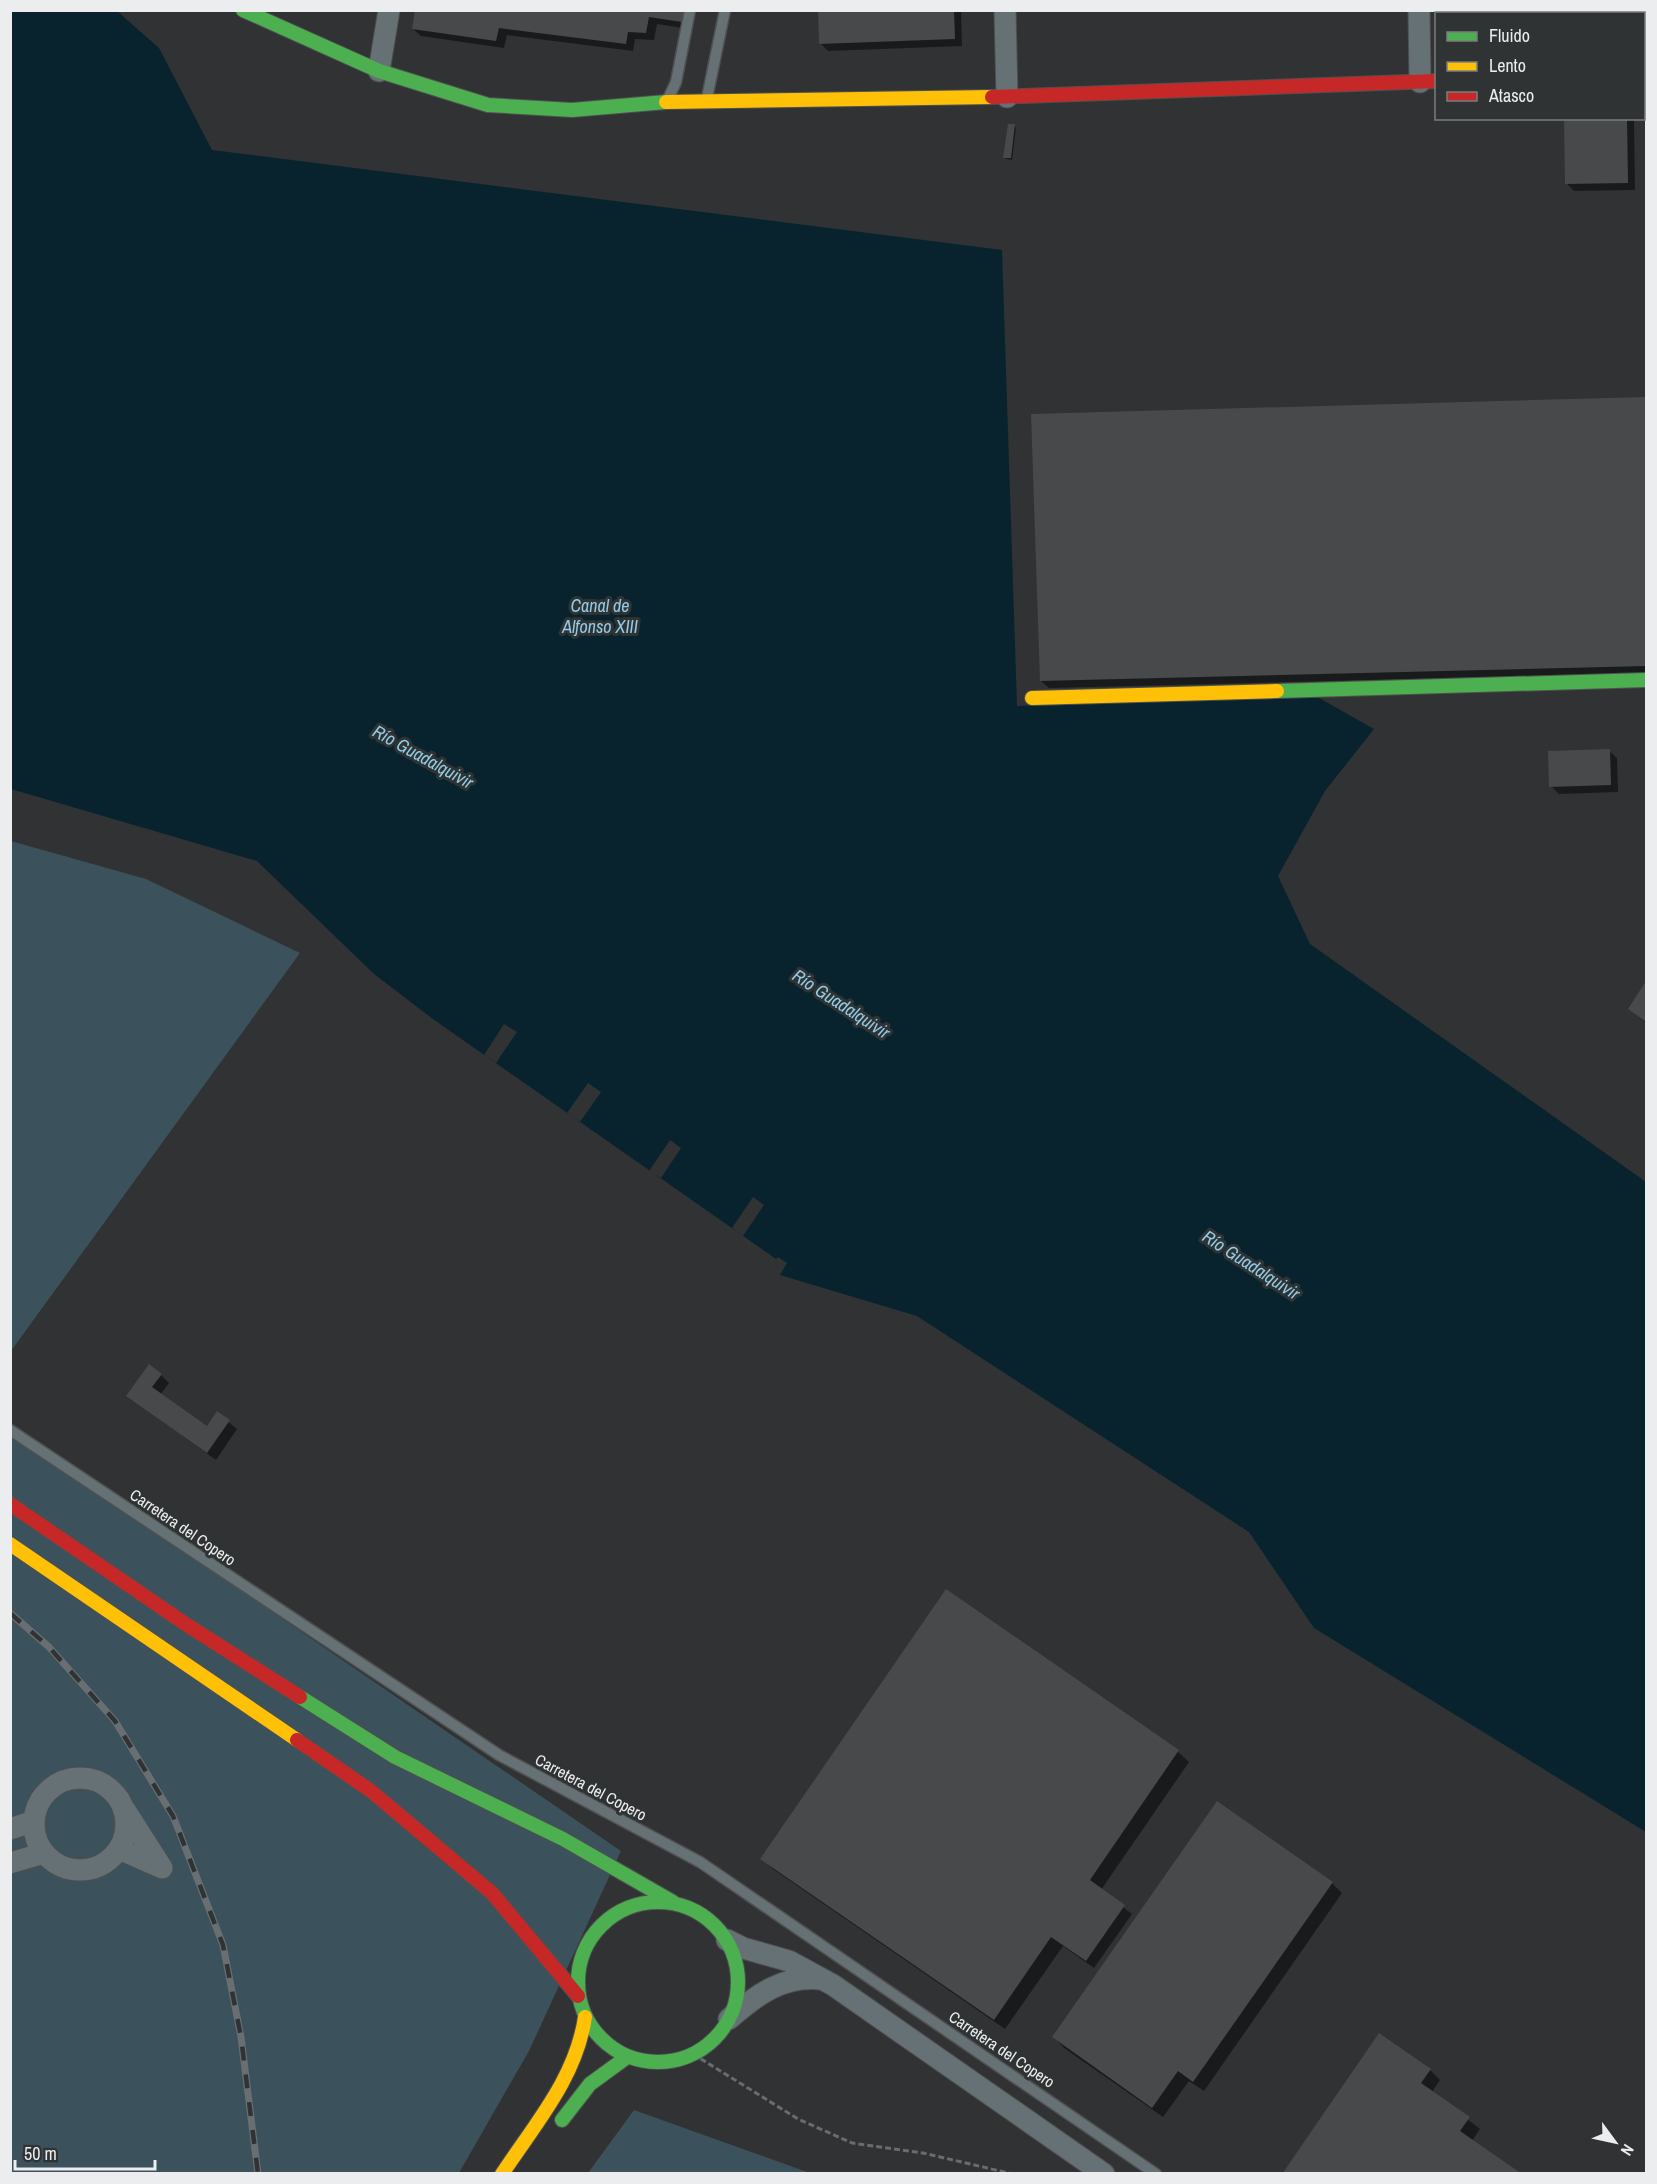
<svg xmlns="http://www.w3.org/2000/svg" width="1657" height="2184" font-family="'Archivo Narrow',sans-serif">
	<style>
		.green { fill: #3b515b }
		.water { fill: #08232e }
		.pier { fill: #303233 }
		.shadow { fill: #0007 }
		.building { fill: #48494a }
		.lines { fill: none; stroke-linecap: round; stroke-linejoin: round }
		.lane-casing { stroke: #4f5050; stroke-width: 13 }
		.street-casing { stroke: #4f5050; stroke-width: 23 }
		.fast-casing { stroke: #4f5050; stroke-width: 16 }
		.slow-casing { stroke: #4f5050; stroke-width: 16 }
		.jam-casing { stroke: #4f5050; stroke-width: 16 }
		.path { stroke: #666c6f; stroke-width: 3; stroke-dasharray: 6 3; stroke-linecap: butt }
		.lane { stroke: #667176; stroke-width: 10 }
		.street { stroke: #667176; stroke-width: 21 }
		.fast { stroke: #4caf50; stroke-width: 14 }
		.slow { stroke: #ffc107; stroke-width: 14 }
		.jam { stroke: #c62828; stroke-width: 14 }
		.rail-casing { stroke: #686e71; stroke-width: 7 }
		.rail { stroke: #2f3334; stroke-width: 4.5; stroke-dasharray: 14; stroke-linecap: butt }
		.labels { text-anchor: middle; stroke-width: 6; stroke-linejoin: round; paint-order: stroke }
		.street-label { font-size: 16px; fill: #ebedef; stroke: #2f3334 }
		.water-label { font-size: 18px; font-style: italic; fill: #90cbe7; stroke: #2f3334 }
	</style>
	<rect width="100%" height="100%" fill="#303233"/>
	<path class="green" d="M11 841 146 879 300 953 11 1351Z
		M10 1432 621 1851 529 2051 459 2173H11Z
		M634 2110 810 2173H588Z"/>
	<path class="water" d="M10 11H117L159 48 212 150 1002 250 1017 706 1182 699 1293 683 1374 729 1325 791 1278 876 1310 944 1646 1182V1832L1314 1628 1249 1532 917 1316 780 1275 787 1263 778 1257 776 1259 433 1019 374 974 257 861 11 789Z"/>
	<path class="pier" d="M504 1024 517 1032 496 1063 484 1055Z
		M588 1083 601 1092 580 1122 567 1113Z
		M670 1140 681 1148 661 1178 649 1171Z
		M753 1197 764 1205 743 1236 732 1228Z"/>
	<path class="shadow" d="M416 10H692L689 29 657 24 654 40 635 39 633 51 507 35 504 48 421 36 413 29Z
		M819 10H961L962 46 828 51 820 43Z
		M1565 118H1634L1635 190 1574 191 1566 183Z
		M1014 126 1016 128 1012 160 1006 159 1004 157Z
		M1646 398V673L1049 688 1041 681 1032 416Z
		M1609 751 1617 758 1618 792 1559 794 1551 786Z
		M1646 984V1023L1630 1009Z
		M161 1375 169 1383 160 1395 207 1428 217 1413 237 1429 216 1460 128 1396Z
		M946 1592 1178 1752 1189 1762 1101 1890 1132 1914 1094 1968 1063 1946 1005 2029 773 1869 762 1859Z
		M1332 1883 1342 1893 1204 2091 1189 2081 1163 2117 1064 2048 1054 2037Z
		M1430 2070 1440 2080 1432 2092 1480 2129 1472 2141 1284 2174Z"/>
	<path class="building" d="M415 10H684L682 22 649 17 646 33 628 32 626 44 499 28 496 41 412 29Z
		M818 10H954L955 39 819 44Z
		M1564 118H1627L1628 183 1565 184Z
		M1008 124H1015L1011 158H1003Z
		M1646 397V666L1040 681 1031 414Z
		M1610 749 1611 785 1549 787 1548 751Z
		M1646 981V1022L1628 1009Z
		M149 1364 162 1374 152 1387 207 1426 217 1411 230 1420 207 1453 126 1396Z
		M946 1589 1179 1750 1090 1880 1125 1905 1086 1961 1051 1937 994 2020 760 1859Z
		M1217 1801 1333 1882 1193 2082 1178 2071 1152 2108 1052 2037Z
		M1379 2033 1431 2069 1421 2083 1470 2117 1460 2131 1522 2174H1282Z"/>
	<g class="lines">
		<g class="lane-casing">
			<path id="lane" d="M707 98 725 10
				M668 99 676 82 690 10
				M10 1430 499 1755 700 1862 1156 2174"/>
		</g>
		<g class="street-casing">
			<path id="street" d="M1005 10 1007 97
				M1419 10 1420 82
				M379 71 389 10
				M1644 78H1646
				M34 1824a46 46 0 1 1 92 0a46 46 0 1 1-92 0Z
				M10 1829 34 1821
				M119 1849 162 1868 125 1810
				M10 1863 44 1853
				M727 1940 743 1948 789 1961 833 1985 1104 2174
				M729 2019C756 1995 783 1975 821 1979"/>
		</g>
		<g class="fast-casing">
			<path id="fast" d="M243 10 379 71 488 105 572 110 666 102
				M1277 691 1646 680
				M300 1697 395 1757 563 1839 673 1902
				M578 1982a80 80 0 1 1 160 0a80 80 0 1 1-160 0Z
				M562 2120 590 2084 627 2057"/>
		</g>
		<g class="slow-casing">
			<path id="slow" d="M666 102 992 97
				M1032 698 1277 691
				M10 1544 297 1740
				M502 2174C535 2124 576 2078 585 2017"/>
		</g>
		<g class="jam-casing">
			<path id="jam" d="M992 97 1436 81
				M10 1504 184 1623 300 1697
				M297 1740 371 1791 492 1893 578 1996"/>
		</g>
		<path class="path" d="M693 2054 798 2119 852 2143 923 2153 1013 2174"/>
		<use href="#lane" class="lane"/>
		<use href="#street" class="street"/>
		<use href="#fast" class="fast"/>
		<use href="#slow" class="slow"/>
		<use href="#jam" class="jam"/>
		<g class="rail-casing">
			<path id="rail" d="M10 1613 49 1647 115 1721 173 1816 223 1945 241 2037 258 2174"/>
		</g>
		<use href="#rail" class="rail"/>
	</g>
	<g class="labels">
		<g class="street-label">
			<text transform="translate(183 1527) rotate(34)" y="6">Carretera del Copero</text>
			<text transform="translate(591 1787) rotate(28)" y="6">Carretera del Copero</text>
			<text transform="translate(1002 2049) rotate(34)" y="6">Carretera del Copero</text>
		</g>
		<g class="water-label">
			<text x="600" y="612">Canal de<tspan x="600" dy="21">Alfonso XIII</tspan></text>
			<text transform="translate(423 757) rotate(29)" y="6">Río Guadalquivir</text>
			<text transform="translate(841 1004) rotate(33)" y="6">Río Guadalquivir</text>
			<text transform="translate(1251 1265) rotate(33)" y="6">Río Guadalquivir</text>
		</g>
	</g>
	<rect width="1657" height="2184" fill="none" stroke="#ebedef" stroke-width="24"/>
	<rect x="1435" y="12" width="210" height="108" fill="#2f3334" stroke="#7a7d7f" stroke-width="1.5"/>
	<rect x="1447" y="32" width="30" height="9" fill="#4caf50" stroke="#7a7d7f" stroke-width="1.5"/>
	<text x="1489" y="42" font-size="18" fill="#ebedef">Fluido</text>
	<rect x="1447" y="62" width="30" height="9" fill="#ffc107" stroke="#7a7d7f" stroke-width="1.5"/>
	<text x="1489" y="72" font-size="18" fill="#ebedef">Lento</text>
	<rect x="1447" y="92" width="30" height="9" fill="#c62828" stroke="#7a7d7f" stroke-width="1.5"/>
	<text x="1489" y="102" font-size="18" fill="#ebedef">Atasco</text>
	<g transform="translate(1615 2142) rotate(123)" stroke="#2f3334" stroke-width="4.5" paint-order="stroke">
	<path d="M0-4.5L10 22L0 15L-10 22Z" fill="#ebedef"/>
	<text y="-9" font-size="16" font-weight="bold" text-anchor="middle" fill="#ebedef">N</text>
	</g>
	<path d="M15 2160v9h140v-9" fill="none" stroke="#ebedef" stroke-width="3"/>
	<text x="24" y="2160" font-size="18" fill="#ebedef" stroke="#2f3334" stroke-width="4.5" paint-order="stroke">50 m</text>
</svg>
